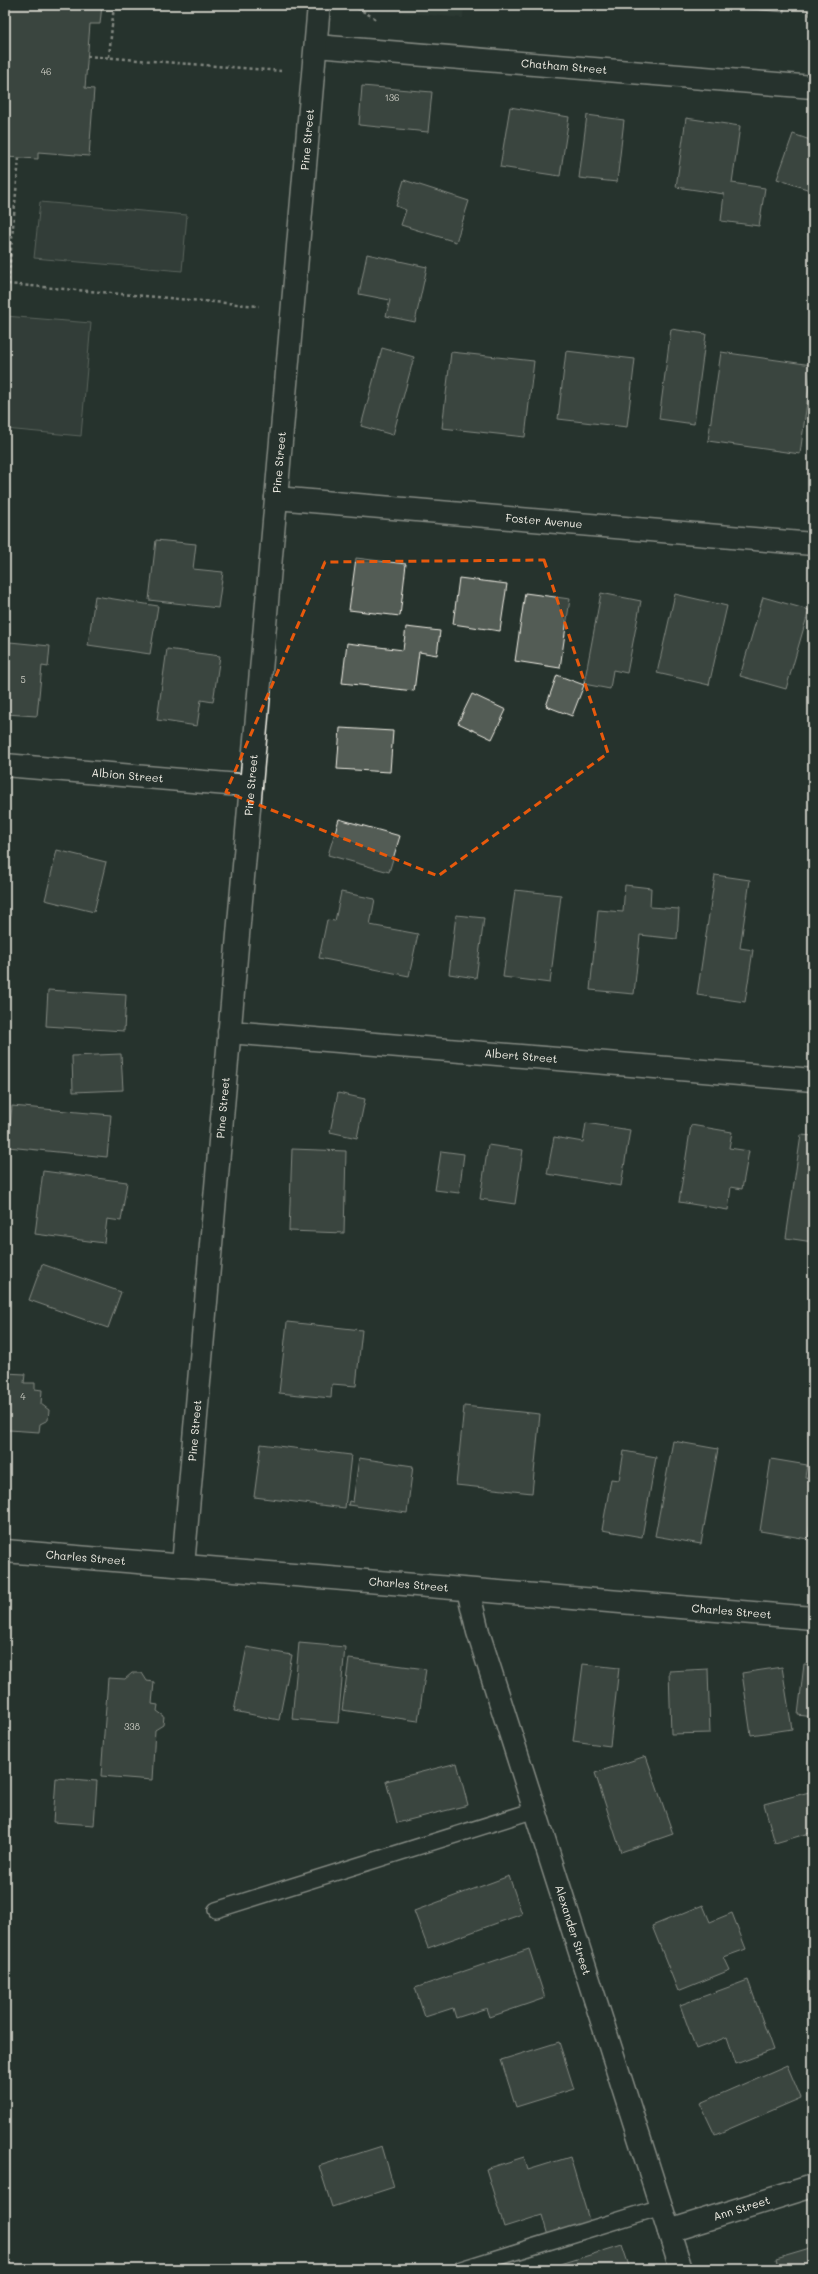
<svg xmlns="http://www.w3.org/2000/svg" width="818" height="2274" font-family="Mali,sans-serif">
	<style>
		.built { fill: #333f39 }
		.green { fill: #414b45; stroke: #9a9e96 }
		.building { fill: #525c55; stroke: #f4f1e8 }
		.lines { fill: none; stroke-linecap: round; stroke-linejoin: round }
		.lane-casing { stroke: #f4f1e8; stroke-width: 18 }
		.street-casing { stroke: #f4f1e8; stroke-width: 25 }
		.path { stroke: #f4f1e8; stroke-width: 2.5; stroke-dasharray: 3 3; stroke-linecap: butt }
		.lane { stroke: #26332d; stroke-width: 15 }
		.street { stroke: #26332d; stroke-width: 22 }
		.marked { fill: none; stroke: #e8590c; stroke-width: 3; stroke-dasharray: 8 5; stroke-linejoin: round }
		.labels { text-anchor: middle; stroke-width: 3.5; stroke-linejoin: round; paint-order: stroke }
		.number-label { font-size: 9px; fill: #ccccc3 }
		.street-label { font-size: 11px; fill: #f4f1e8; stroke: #26332d }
	</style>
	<rect width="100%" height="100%" fill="#26332d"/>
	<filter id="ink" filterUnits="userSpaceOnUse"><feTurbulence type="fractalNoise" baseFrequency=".025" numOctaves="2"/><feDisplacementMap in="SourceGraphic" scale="8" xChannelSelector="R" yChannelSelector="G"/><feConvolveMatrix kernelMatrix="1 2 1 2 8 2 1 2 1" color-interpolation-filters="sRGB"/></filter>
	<g filter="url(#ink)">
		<path class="built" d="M365 5H464L463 18 364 9Z"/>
		<path class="green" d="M40 202 187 215 182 271 34 258Z
			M5 316 91 323 81 436 5 429Z"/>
		<path class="building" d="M5 5H102L100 24H90L85 88 94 89 89 156 38 152V159L5 157Z
			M740 5H784V12L740 8Z
			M812 5H813V16L809 15Z
			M362 86 432 92 428 132 359 125Z
			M510 107 569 117 560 176 500 167Z
			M587 115 624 120 617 182 579 178Z
			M686 118 740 126 732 183 765 188 759 226 721 221 724 194 676 187Z
			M793 134 813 141V191L777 179Z
			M404 180 469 201 456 242 401 225 406 210 396 206Z
			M367 254 427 267 415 322 386 316 390 300 359 294Z
			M671 329 706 334 694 424 659 419Z
			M382 348 414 357 393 435 361 426Z
			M566 351 635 359 627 427 558 419Z
			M451 352 534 361 525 437 442 428Z
			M721 352 812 365 800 454 708 441Z
			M156 540 196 544 193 569 223 572 218 608 149 600Z
			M356 558 406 564 400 616 349 610Z
			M459 578 507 584 500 631 453 624Z
			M525 593 570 599 560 668 515 661Z
			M601 593 641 601 627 673 613 670 610 689 584 684Z
			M675 594 727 606 709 685 657 673Z
			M95 596 158 606 150 654 88 645Z
			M763 597 809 610 786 689 740 676Z
			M406 627 440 631 437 655 419 652 414 691 342 683 347 643 403 650Z
			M10 642 50 646 48 667 42 666 37 716 5 714Z
			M167 649 220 656 213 702 201 700 197 726 157 720Z
			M557 675 584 685 572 716 546 706Z
			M472 694 506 710 492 739 458 723Z
			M340 728 393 731 390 772 337 769Z
			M339 819 400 836 389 872 328 855Z
			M57 850 106 862 94 912 45 900Z
			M715 875 750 880 740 948 753 950 745 1002 697 995Z
			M625 885 651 888 650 907 679 909 677 939 640 935 634 994 590 990 598 910 623 912Z
			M515 890 561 895 550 983 503 977Z
			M341 892 375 899 370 925 418 934 409 976 319 958 327 920 335 921Z
			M813 909V923L810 922Z
			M456 915 484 918 476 978 449 974Z
			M48 990 126 995 124 1031 46 1026Z
			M121 1054 123 1090 73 1092 72 1056Z
			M338 1093 365 1099 357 1138 330 1132Z
			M12 1106 111 1115 107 1157 8 1147Z
			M586 1123 630 1130 621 1186 547 1174 554 1137 583 1142Z
			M691 1125 732 1132 729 1148 749 1151 742 1189 731 1187 728 1210 679 1202Z
			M801 1135 813 1136V1242L786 1238Z
			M488 1145 523 1150 515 1204 480 1199Z
			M292 1149 346 1151 344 1233 289 1231Z
			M441 1151 464 1154 459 1193 435 1190Z
			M43 1171 127 1182 121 1221 107 1219 104 1243 35 1234Z
			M42 1264 121 1292 108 1328 29 1300Z
			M287 1322 362 1330 356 1386 332 1384 331 1398 279 1393Z
			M5 1373 25 1374 24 1383H35V1389L42 1390 41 1404 49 1410 48 1420 40 1424 39 1432 9 1430 5 1433Z
			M464 1406 540 1414 532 1493 456 1485Z
			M673 1441 718 1449 701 1544 655 1536Z
			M261 1444 351 1455 345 1508 254 1497Z
			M624 1451 656 1457 642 1537 602 1530 611 1479 619 1480Z
			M359 1458 413 1466 407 1513 348 1505 349 1501 353 1502Z
			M771 1459 807 1465 805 1477 813 1479V1507L808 1539 760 1531Z
			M299 1643 345 1647 338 1723 292 1719Z
			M247 1647 292 1655 279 1720 234 1711Z
			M349 1659 426 1669 418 1721 342 1710Z
			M583 1664 619 1668 610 1746 573 1741Z
			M804 1664 813 1665V1717L798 1715Z
			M782 1667 792 1729 751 1735 742 1673Z
			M708 1669 710 1733 671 1734 669 1671Z
			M132 1673H142L147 1681 154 1682 152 1704 158 1705 157 1711 164 1716 163 1725 155 1730 152 1780 101 1776 108 1678 125 1679Z
			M646 1756 673 1834 621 1852 595 1773Z
			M457 1763 468 1805 397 1823 386 1781Z
			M56 1778 97 1781 94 1825 53 1822Z
			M813 1791V1832L775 1843 764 1804Z
			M509 1876 522 1914 428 1948 414 1911Z
			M703 1905 710 1922 732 1913 746 1949 724 1957 730 1970 678 1991 652 1926Z
			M529 1949 545 1998 490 2017 487 2008 456 2018 453 2008 425 2017 415 1988Z
			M748 1980 773 2050 736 2064 727 2037 696 2049 680 2005Z
			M559 2042 574 2089 516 2107 501 2060Z
			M5 2046 10 2055 5 2058Z
			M787 2065 801 2098 715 2135 700 2103Z
			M382 2146 394 2187 332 2207 319 2166Z
			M524 2157 528 2170 570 2157 590 2223 548 2236 542 2215 504 2227 486 2169Z
			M622 2245 630 2269H545Z
			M813 2248V2269H779L776 2259Z"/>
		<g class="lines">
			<g class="lane-casing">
				<path id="lane" d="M216 1910 535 1810
					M461 2269 661 2207"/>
			</g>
			<g class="street-casing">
				<g id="street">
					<path id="s1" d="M316 46 813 87"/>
					<path id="s2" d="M276 498 813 544"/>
					<path id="s3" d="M5 765 251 786"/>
					<path id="s4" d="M229 1032 813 1080"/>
					<path id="s5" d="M5 1551 813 1618"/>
					<path id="s6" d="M183 1566 319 5"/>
					<path id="s7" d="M468 1590 478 1632 681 2269"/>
					<path id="s8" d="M669 2231 813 2186"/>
				</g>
			</g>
			<path class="path" d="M352 5 378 20
				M87 56 281 71
				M109 57 114 5
				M19 158 8 284 259 306"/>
			<use href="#lane" class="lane"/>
			<use href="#street" class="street"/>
		</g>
	</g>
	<path d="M0 0H818V2274H0ZM544 560 608 753 438 876 226 792 325 562Z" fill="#26332d" fill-opacity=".55" fill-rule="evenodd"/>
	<path class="marked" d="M544 560 608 753 438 876 226 792 325 562Z"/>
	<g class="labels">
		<g class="number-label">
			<text x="46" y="75">46</text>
			<text x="392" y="101">136</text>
			<text x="23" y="683">5</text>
			<text x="23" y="1400">4</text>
			<text x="132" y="1730">338</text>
		</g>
		<g class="street-label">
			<text dy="4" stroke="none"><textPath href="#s1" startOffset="249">Chatham Street</textPath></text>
			<text dy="4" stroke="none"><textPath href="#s6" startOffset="1432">Pine Street</textPath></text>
			<text dy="4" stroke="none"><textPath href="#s6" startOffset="1108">Pine Street</textPath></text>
			<text dy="4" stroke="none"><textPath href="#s2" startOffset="269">Foster Avenue</textPath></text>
			<text dy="4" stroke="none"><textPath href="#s3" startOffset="123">Albion Street</textPath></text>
			<text dy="4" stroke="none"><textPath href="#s6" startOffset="784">Pine Street</textPath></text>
			<text dy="4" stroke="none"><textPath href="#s4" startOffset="293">Albert Street</textPath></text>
			<text dy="4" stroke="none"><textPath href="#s6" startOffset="460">Pine Street</textPath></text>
			<text dy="4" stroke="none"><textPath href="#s6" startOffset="136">Pine Street</textPath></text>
			<text dy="4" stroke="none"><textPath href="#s5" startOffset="81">Charles Street</textPath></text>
			<text dy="4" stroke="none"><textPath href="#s5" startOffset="405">Charles Street</textPath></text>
			<text dy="4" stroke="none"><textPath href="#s5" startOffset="729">Charles Street</textPath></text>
			<text dy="4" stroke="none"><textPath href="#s7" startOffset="356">Alexander Street</textPath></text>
			<text dy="4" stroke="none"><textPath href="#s8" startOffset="76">Ann Street</textPath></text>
		</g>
	</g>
	<rect width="818" height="2274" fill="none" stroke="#26332d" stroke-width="20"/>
	<rect x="10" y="10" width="798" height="2254" fill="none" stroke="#f4f1e8" stroke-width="1.5" filter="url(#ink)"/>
</svg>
